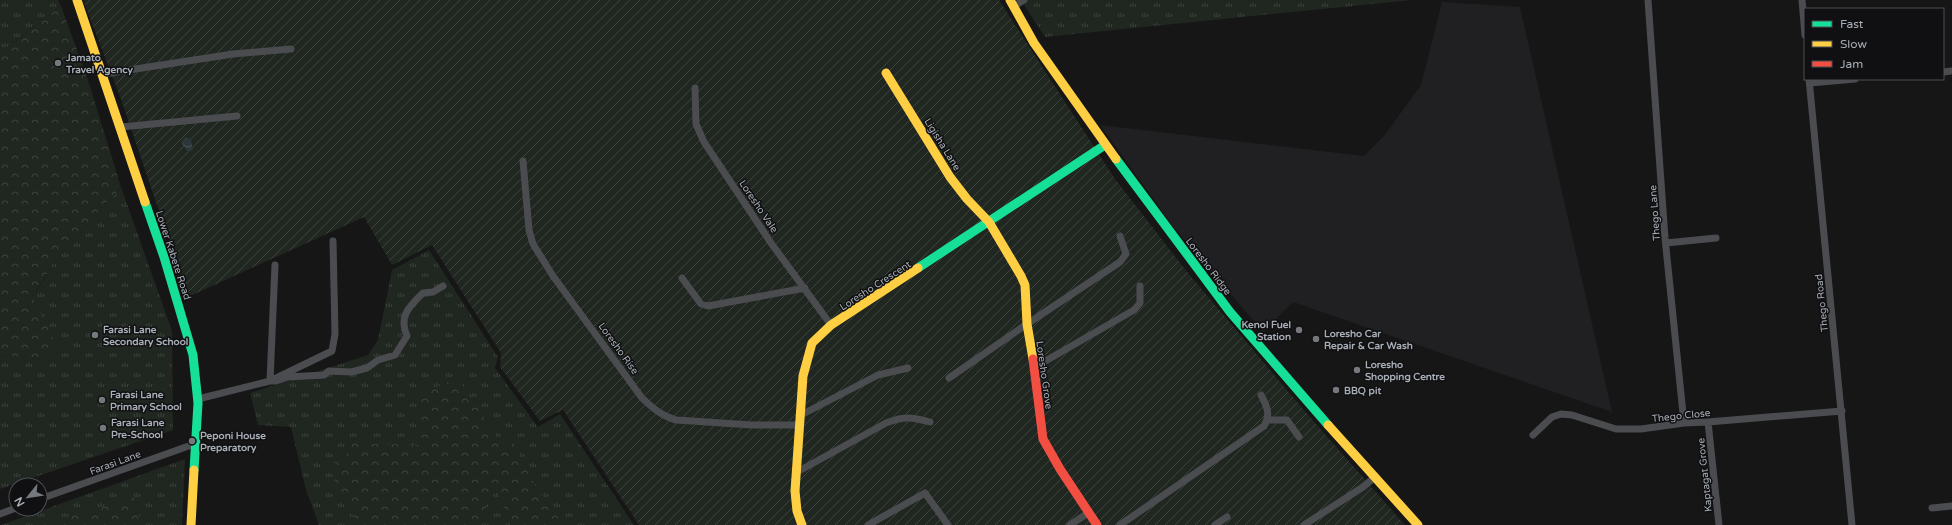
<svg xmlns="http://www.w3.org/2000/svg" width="1952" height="525" font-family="'Varela Round',sans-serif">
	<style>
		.built { fill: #202022 }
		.grass { fill: url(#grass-tufts) }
		.forest { fill: url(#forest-crowns) }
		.garden { fill: url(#garden-furrows) }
		.water { fill: url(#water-waves) }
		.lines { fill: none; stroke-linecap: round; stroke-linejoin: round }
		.street { stroke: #4a4c4f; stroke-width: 7 }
		.fast { stroke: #16e098; stroke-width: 9 }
		.slow { stroke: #ffcf43; stroke-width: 9 }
		.jam { stroke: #f24e42; stroke-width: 9 }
		.poi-dot { fill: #75797e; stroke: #101012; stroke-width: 1.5 }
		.labels { text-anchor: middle; stroke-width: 3; stroke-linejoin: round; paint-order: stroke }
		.poi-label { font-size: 10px; font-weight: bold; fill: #a8aeb6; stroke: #101012; text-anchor: start }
		.street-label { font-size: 10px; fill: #a8aeb6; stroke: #101012 }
	</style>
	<defs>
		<pattern id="grass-tufts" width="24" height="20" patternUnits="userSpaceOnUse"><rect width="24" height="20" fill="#202620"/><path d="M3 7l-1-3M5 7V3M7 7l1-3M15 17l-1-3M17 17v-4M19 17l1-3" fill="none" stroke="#3e433e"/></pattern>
		<pattern id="forest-crowns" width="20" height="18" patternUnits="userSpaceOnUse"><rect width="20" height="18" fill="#202620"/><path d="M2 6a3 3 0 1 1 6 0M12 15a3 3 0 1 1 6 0" fill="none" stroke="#3e433e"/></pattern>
		<pattern id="garden-furrows" width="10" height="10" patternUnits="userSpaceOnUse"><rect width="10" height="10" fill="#202620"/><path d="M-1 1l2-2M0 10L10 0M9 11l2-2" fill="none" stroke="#3e433e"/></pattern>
		<pattern id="water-waves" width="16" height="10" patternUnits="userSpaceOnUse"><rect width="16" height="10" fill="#2d373b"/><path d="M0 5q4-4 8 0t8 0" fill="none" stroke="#495155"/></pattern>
	</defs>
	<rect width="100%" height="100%" fill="#161616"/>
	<path class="built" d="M1442 2 1520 7 1612 412 1293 302 1263 332 1175 229 1100 125 1364 156 1384 136 1421 85Z"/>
	<path class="grass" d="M0 0H58L61 6 0 53Z
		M1021 0H1412L1045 37Z
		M121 187 172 331 173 430 0 489V355L39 359 32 297 61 254Z
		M429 250 498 357 495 368 538 427 560 414 634 525H319L306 490 291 427 258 425 250 393 368 355 378 340 392 270Z
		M185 459 182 525H1Z"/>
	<path class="forest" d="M61 6 88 80 121 187 61 254 32 296 59 350 39 359 0 355V53Z
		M458 378 498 439 511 437 531 479 563 525H511L494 485 480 525H358L333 478 336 473 333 463 345 457 353 443 421 445 419 394Z
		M134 497 142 525H42Z"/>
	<path class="garden" d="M83 0H999L1115 179 1188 273 1309 416 1405 525H639L563 410 540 421 500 367 501 353 432 245 392 265 364 217 188 297 122 102Z"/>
	<path class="water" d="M186 137 191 140 193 150 188 152 181 142Z"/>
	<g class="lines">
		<path class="street" d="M1648 0 1665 238 1684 423
			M1802 0 1805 35
			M1014 6 1024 0
			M1943 72 1952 71
			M103 74 233 54 291 49
			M1809 79 1852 525
			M1810 83 1855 79
			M695 88 696 124 704 142 771 243 831 325
			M121 127 237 116
			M523 161 529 230 533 244 553 276 642 398C653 408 661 416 676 420L752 425H800
			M1666 243 1716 238
			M275 265 270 381H276L288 377 324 375 329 371 351 372 367 368 378 360 395 355 407 336C398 316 410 306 423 293L433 292 443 286
			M682 278 701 304 708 306 805 288
			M1035 367 1134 310 1140 303V286
			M949 378 1027 324 1120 262 1126 254 1120 236
			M198 399 270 381 332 351 335 334 333 241
			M801 415 878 375 908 368
			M1267 420H1287L1299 437
			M1708 422 1719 525
			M1533 435 1552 417 1561 414 1572 415 1616 429H1641L1684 423 1708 422 1842 411
			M797 472 886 423C904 416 912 417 930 422
			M40 499 197 443
			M1932 508 1952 506
			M0 514 16 508
			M868 525 925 493 948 525
			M1070 525 1088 513
			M1120 525 1264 426C1271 415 1267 406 1261 395
			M1215 525 1227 517
			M1304 525 1363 487 1375 477"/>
		<path class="fast" d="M1116 159 1230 312 1328 425
			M145 202 164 257 193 355 198 403 194 470
			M918 268 1105 145"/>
		<path class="slow" d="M77 0 145 202
			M1010 0 1034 43 1116 159
			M886 73 950 177 967 199 989 222 1021 276 1025 285 1027 324 1033 359
			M1328 425 1418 525
			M191 525 194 470
			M802 525 797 511 795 491 803 376 812 343 831 325 918 268"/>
		<path class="jam" d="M1033 359 1043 439 1060 469 1097 525"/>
	</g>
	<g class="poi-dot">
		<circle cx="58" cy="63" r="4"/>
		<circle cx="1299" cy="330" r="4"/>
		<circle cx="95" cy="335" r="4"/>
		<circle cx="1316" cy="339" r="4"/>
		<circle cx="1357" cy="370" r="4"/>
		<circle cx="1336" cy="390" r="4"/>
		<circle cx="102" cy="400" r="4"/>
		<circle cx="103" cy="428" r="4"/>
		<circle cx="192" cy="441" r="4"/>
	</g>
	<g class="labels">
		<g class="poi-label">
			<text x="66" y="61">Jamato<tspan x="66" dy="12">Travel Agency</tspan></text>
			<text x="1291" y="328" text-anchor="end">Kenol Fuel<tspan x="1291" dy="12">Station</tspan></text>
			<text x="103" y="333">Farasi Lane<tspan x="103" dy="12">Secondary School</tspan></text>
			<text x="1324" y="337">Loresho Car<tspan x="1324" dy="12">Repair &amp; Car Wash</tspan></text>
			<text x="1365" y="368">Loresho<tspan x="1365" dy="12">Shopping Centre</tspan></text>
			<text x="1344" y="394">BBQ pit</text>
			<text x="110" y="398">Farasi Lane<tspan x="110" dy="12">Primary School</tspan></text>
			<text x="111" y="426">Farasi Lane<tspan x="111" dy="12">Pre-School</tspan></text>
			<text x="200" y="439">Peponi House<tspan x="200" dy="12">Preparatory</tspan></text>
		</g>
		<g class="street-label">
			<text transform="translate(943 144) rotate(58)" y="4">Ligisha Lane</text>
			<text transform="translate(759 206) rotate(56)" y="4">Loresho Vale</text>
			<text transform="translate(1654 213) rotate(-94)" y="4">Thego Lane</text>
			<text transform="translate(174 255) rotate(72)" y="4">Lower Kabete Road</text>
			<text transform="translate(1209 266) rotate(53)" y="4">Loresho Ridge</text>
			<text transform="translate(875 285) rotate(-33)" y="4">Loresho Crescent</text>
			<text transform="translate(1821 303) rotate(-96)" y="4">Thego Road</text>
			<text transform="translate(619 348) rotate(54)" y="4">Loresho Rise</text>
			<text transform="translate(1045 375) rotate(82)" y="4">Loresho Grove</text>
			<text transform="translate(1681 415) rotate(-6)" y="4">Thego Close</text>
			<text transform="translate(115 462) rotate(-20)" y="4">Farasi Lane</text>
			<text transform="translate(1704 475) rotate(-96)" y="4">Kaptagat Grove</text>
		</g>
	</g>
	<rect x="1804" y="8" width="140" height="72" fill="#101012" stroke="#4d4f54"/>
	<rect x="1812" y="21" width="20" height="6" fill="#16e098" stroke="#4d4f54"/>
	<text x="1840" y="28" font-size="12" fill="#a8aeb6">Fast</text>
	<rect x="1812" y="41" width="20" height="6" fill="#ffcf43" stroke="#4d4f54"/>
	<text x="1840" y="48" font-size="12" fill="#a8aeb6">Slow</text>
	<rect x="1812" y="61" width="20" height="6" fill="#f24e42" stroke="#4d4f54"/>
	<text x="1840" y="68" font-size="12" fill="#a8aeb6">Jam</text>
	<g transform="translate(28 497) rotate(240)"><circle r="19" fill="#101012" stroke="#4d4f54"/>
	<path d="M0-3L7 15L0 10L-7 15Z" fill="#75797e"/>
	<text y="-6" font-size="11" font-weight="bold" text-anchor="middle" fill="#a8aeb6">N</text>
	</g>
</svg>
